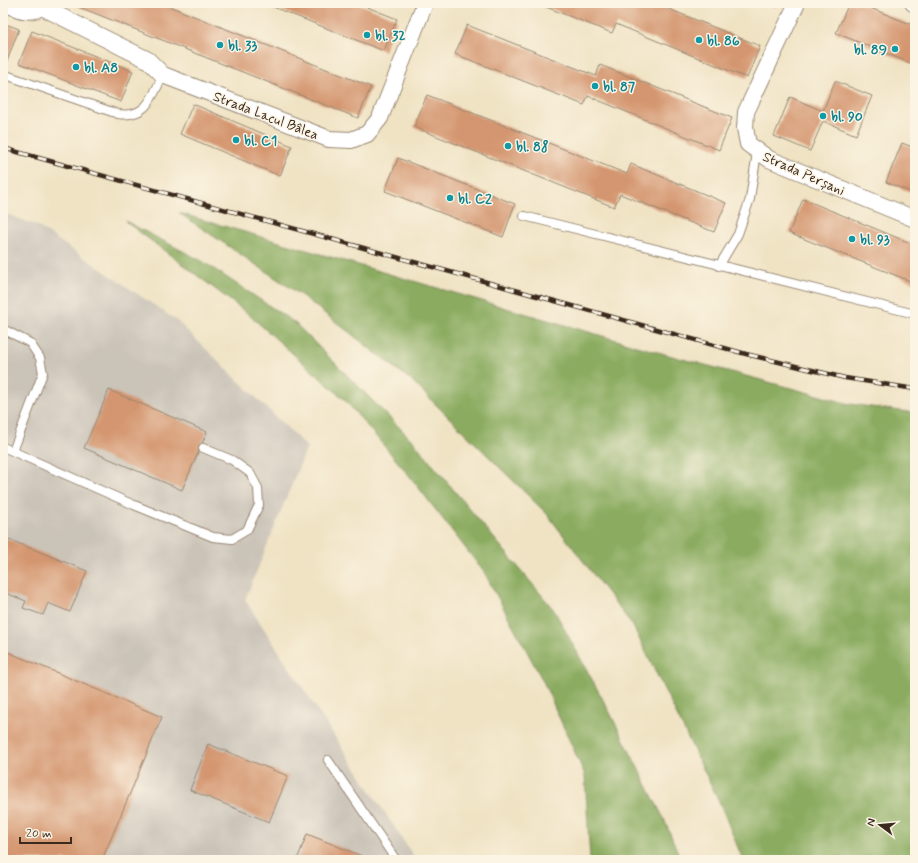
<svg xmlns="http://www.w3.org/2000/svg" width="918" height="863" font-family="Mynerve,sans-serif">
	<style>
		.industrial { fill: #cac3b8 }
		.forest { fill: #8bac61; stroke: #636b40 }
		.building { fill: #d49670 }
		.lines { fill: none; stroke-linecap: round; stroke-linejoin: round }
		.service-casing { stroke: #968671; stroke-width: 10 }
		.minor-casing { stroke: #968671; stroke-width: 18 }
		.service { stroke: #fff; stroke-width: 8 }
		.minor { stroke: #fff; stroke-width: 16 }
		.rail-casing { stroke: #3b2a1e; stroke-width: 4.5 }
		.rail { stroke: #fcf5e5; stroke-width: 3; stroke-dasharray: 9; stroke-linecap: butt }
		.culture-dot { fill: #0f9aa8; stroke: #fcf5e5; stroke-width: 1.5 }
		.labels { text-anchor: middle; stroke-width: 3; stroke-linejoin: round; paint-order: stroke }
		.culture-label { font-size: 14px; font-weight: bold; fill: #0d838f; stroke: #fcf5e5; text-anchor: start }
		.street-label { font-size: 14px; fill: #3b2a1e; stroke: #fcf5e5 }
	</style>
	<rect width="100%" height="100%" fill="#fcf5e5"/>
	<filter id="ink" filterUnits="userSpaceOnUse"><feTurbulence type="fractalNoise" baseFrequency=".025" numOctaves="2"/><feDisplacementMap in="SourceGraphic" scale="8" xChannelSelector="R" yChannelSelector="G"/><feConvolveMatrix kernelMatrix="1 2 1 2 8 2 1 2 1" color-interpolation-filters="sRGB"/></filter>
	<filter id="wash" filterUnits="userSpaceOnUse"><feTurbulence type="fractalNoise" baseFrequency=".012" numOctaves="4" result="noise"/><feDisplacementMap in="SourceGraphic" scale="16" xChannelSelector="R" yChannelSelector="G"/><feGaussianBlur stdDeviation="0.9" result="paint"/><feColorMatrix in="noise" values="0 0 0 0 0 0 0 0 0 0 0 0 0 0 0 0 0 1.4 0 .05"/><feComposite in="paint" operator="in"/></filter>
	<g filter="url(#wash)">
		<rect width="100%" height="100%" fill="#f0e3c4"/>
		<path class="industrial" d="M3 213 36 225 176 320 307 447 245 600 416 860H3Z"/>
		<path class="forest" d="M179 213 668 355 850 404 915 413V860H743L719 801 633 626 547 514 412 381 301 295Z
			M125 221 202 261 295 323 412 440 554 610 608 709 664 819 681 860H590L585 775 543 681 484 572 408 474 345 400 247 313Z"/>
		<g id="blocks">
			<path class="building" d="M69 3H161L371 87 358 118Z
				M263 3H357L397 19 384 51Z
				M536 3H654L760 46 747 78 616 24 612 33Z
				M766 3H778L776 7Z
				M849 3H858L915 26V65L836 33Z
				M3 23 19 29 7 61 3 59Z
				M467 25 596 76 600 65 732 118 719 150 588 96 584 105 455 54Z
				M32 31 133 71 121 102 19 63Z
				M835 81 872 96 856 135 823 121 810 151 774 136 790 97 823 111Z
				M427 95 627 174 631 164 726 203 714 232 620 194 614 207 414 127Z
				M193 104 292 146 280 176 180 134Z
				M902 143 915 148V194L886 182Z
				M398 158 515 204 503 237 385 191Z
				M803 199 915 245V283L789 233Z
				M109 390 207 432 182 490 84 448Z
				M3 537 87 571 70 612 48 603 43 615 23 608 26 601 3 592Z
				M3 650 162 717 102 860H3Z
				M208 744 288 776 269 822 190 790Z
				M307 834 372 860H297Z"/>
		</g>
	</g>
	<g filter="url(#ink)">
		<use href="#blocks" fill-opacity="0" stroke="#968671" stroke-width="1"/>
		<g class="lines">
			<g class="service-casing">
				<path id="service" d="M3 74 118 114C147 118 152 97 163 75
					M524 216 915 314
					M719 266 738 234 750 199 757 152
					M3 329 30 343 40 358 43 373 13 451
					M3 447 134 505 213 537 232 539 247 530 259 505 258 488 250 473 232 460 203 448
					M328 760 396 860"/>
			</g>
			<g class="minor-casing">
				<path id="minor" d="M4 3C19 10 33 16 46 3
					M797 3 746 112 745 128 748 144 769 159 915 219
					M913 3 915 4
					M42 7 148 60 163 75 329 139 351 140 367 134 380 118 425 3"/>
			</g>
			<use href="#service" class="service"/>
			<use href="#minor" class="minor"/>
			<g class="rail-casing">
				<path id="rail" d="M3 148 746 354 845 378 915 389"/>
			</g>
			<use href="#rail" class="rail"/>
		</g>
	</g>
	<g class="culture-dot">
		<circle cx="367" cy="35" r="4"/>
		<circle cx="699" cy="40" r="4"/>
		<circle cx="220" cy="45" r="4"/>
		<circle cx="895" cy="49" r="4"/>
		<circle cx="76" cy="67" r="4"/>
		<circle cx="595" cy="86" r="4"/>
		<circle cx="823" cy="116" r="4"/>
		<circle cx="236" cy="140" r="4"/>
		<circle cx="508" cy="146" r="4"/>
		<circle cx="450" cy="198" r="4"/>
		<circle cx="852" cy="239" r="4"/>
	</g>
	<g class="labels">
		<g class="culture-label">
			<text x="375" y="40">bl. 32</text>
			<text x="707" y="45">bl. 86</text>
			<text x="228" y="50">bl. 33</text>
			<text x="887" y="54" text-anchor="end">bl. 89</text>
			<text x="84" y="72">bl. A8</text>
			<text x="603" y="91">bl. 87</text>
			<text x="831" y="121">bl. 90</text>
			<text x="244" y="145">bl. C1</text>
			<text x="516" y="151">bl. 88</text>
			<text x="458" y="203">bl. C2</text>
			<text x="860" y="244">bl. 93</text>
		</g>
		<g class="street-label">
			<text transform="translate(266 115) rotate(21)" y="5">Strada Lacul Bâlea</text>
			<text transform="translate(804 173) rotate(24)" y="5">Strada Perșani</text>
		</g>
	</g>
	<rect width="918" height="863" fill="none" stroke="#fcf5e5" stroke-width="16"/>
	<g transform="translate(880 825) rotate(286)" stroke="#fcf5e5" stroke-width="3" paint-order="stroke">
	<path d="M0-3L7 15L0 10L-7 15Z" fill="#3b2a1e"/>
	<text y="-6" font-size="11" font-weight="bold" text-anchor="middle" fill="#3b2a1e">N</text>
	</g>
	<path d="M20 837v6h51v-6" fill="none" stroke="#3b2a1e" stroke-width="2"/>
	<text x="26" y="837" font-size="12" fill="#3b2a1e" stroke="#fcf5e5" stroke-width="3" paint-order="stroke">20 m</text>
</svg>
